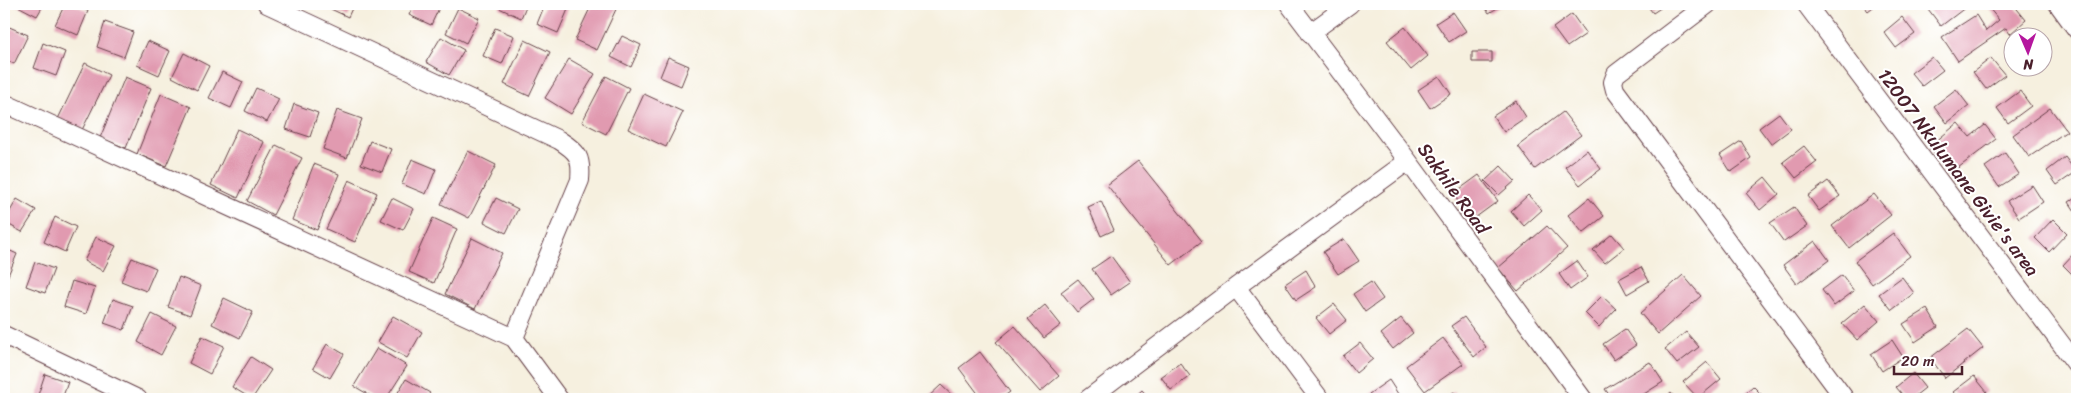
<svg xmlns="http://www.w3.org/2000/svg" width="2081" height="403" font-family="Sriracha,sans-serif">
	<style>
		.building { fill: #e19ab0 }
		.lines { fill: none; stroke-linecap: round; stroke-linejoin: round }
		.street-casing { stroke: #643e46; stroke-width: 20 }
		.street { stroke: #fff; stroke-width: 18 }
		.labels { text-anchor: middle; stroke-width: 4; stroke-linejoin: round; paint-order: stroke }
		.street-label { font-size: 19px; fill: #4a1f2b; stroke: #fff }
	</style>
	<rect width="100%" height="100%" fill="#fff"/>
	<filter id="ink" filterUnits="userSpaceOnUse"><feTurbulence type="fractalNoise" baseFrequency=".02" numOctaves="2"/><feDisplacementMap in="SourceGraphic" scale="10" xChannelSelector="R" yChannelSelector="G"/><feConvolveMatrix kernelMatrix="1 2 1 2 8 2 1 2 1" color-interpolation-filters="sRGB"/></filter>
	<filter id="wash" filterUnits="userSpaceOnUse"><feTurbulence type="fractalNoise" baseFrequency=".0096" numOctaves="4" result="noise"/><feDisplacementMap in="SourceGraphic" scale="20" xChannelSelector="R" yChannelSelector="G"/><feGaussianBlur stdDeviation="1.12" result="paint"/><feColorMatrix in="noise" values="0 0 0 0 0 0 0 0 0 0 0 0 0 0 0 0 0 1.4 0 .05"/><feComposite in="paint" operator="in"/></filter>
	<g filter="url(#wash)">
		<rect width="100%" height="100%" fill="#f6f0df"/>
		<g id="blocks">
			<path class="building" d="M14 4H44L37 16Z
				M65 4H72L88 11 78 35 55 25Z
				M320 4H354L348 17Z
				M381 4H396L394 9Z
				M414 4H441L431 25 409 15Z
				M501 4H527L521 18 499 8Z
				M545 4H560L569 7 558 33 537 24Z
				M592 4 618 5 597 50 575 40Z
				M1483 4H1504L1489 13Z
				M1646 4H1664L1665 5 1653 13Z
				M1862 4H1877L1868 11Z
				M1927 4H1970L1941 26 1925 5Z
				M1992 4H2013L2026 20 2010 34 2006 28 1958 61 1942 37 1976 15 1986 31 1999 20 1988 7Z
				M458 8 479 18 466 43 446 33Z
				M1453 12 1466 31 1449 42 1436 23Z
				M1572 14 1586 34 1567 47 1553 28Z
				M1902 17 1915 34 1896 48 1884 32Z
				M105 22 133 32 124 57 97 47Z
				M7 26 28 35 14 64 4 59V32Z
				M1405 27 1428 56 1411 70 1387 41Z
				M495 28 514 36 502 64 483 56Z
				M622 36 641 45 631 67 611 57Z
				M441 37 464 50 449 75 426 62Z
				M525 40 550 52 529 96 504 84Z
				M148 41 170 51 159 75 137 65Z
				M43 43 65 52 56 76 34 68Z
				M1472 52H1492V62H1472Z
				M184 53 209 66 197 90 172 77Z
				M668 57 689 66 681 86 660 77Z
				M1932 57 1943 70 1922 86 1911 73Z
				M1991 58 2005 75 1986 89 1973 72Z
				M569 59 595 74 571 114 545 98Z
				M85 63 109 75 82 130 58 119Z
				M222 72 243 82 231 108 209 98Z
				M606 76 629 88 606 134 582 122Z
				M1439 76 1451 94 1430 108 1418 90Z
				M125 77 151 88 126 148 100 138Z
				M256 88 279 99 267 122 245 111Z
				M1956 89 1969 106 1947 123 1934 106Z
				M2020 91 2031 106 2008 123 1997 108Z
				M161 94 191 107 166 166 137 154Z
				M644 94 683 112 666 147 628 129Z
				M1516 101 1526 117 1504 132 1493 116Z
				M294 104 318 113 310 137 286 129Z
				M2050 108 2067 131 2029 157 2013 135Z
				M337 110 362 119 347 158 323 149Z
				M1563 112 1581 135 1535 169 1518 146Z
				M1779 113 1791 129 1771 144 1759 128Z
				M1958 123 1970 137 1985 125 1996 139 1950 174 1929 147Z
				M237 129 264 142 238 198 211 185Z
				M370 141 391 149 382 172 361 164Z
				M1741 141 1751 158 1731 172 1720 155Z
				M276 145 302 158 273 215 247 201Z
				M1804 146 1817 162 1796 178 1783 162Z
				M1587 150 1601 169 1580 185 1565 167Z
				M468 151 496 165 469 218 441 204Z
				M2005 153 2019 174 1999 187 1985 167Z
				M2065 157 2076 172 2057 185 2047 171Z
				M412 159 436 169 426 194 402 184Z
				M1138 161 1202 241 1171 265 1107 185Z
				M314 164 339 174 317 230 292 220Z
				M1501 166 1515 181 1499 195 1485 181Z
				M1479 175 1498 201 1472 220 1453 194Z
				M1765 177 1779 194 1760 210 1746 193Z
				M349 180 377 193 355 242 326 229Z
				M1828 181 1840 196 1819 211 1808 196Z
				M2032 185 2043 202 2019 218 2007 201Z
				M1874 194 1891 215 1849 248 1832 226Z
				M1528 195 1542 210 1524 226 1511 211Z
				M2077 197V214L2069 202Z
				M392 198 414 209 403 230 381 220Z
				M496 198 518 209 506 233 484 222Z
				M1589 198 1604 216 1583 233 1568 215Z
				M17 199 36 210 22 232 4 222Z
				M1101 201 1114 230 1101 236 1088 207Z
				M1794 207 1807 226 1784 242 1770 223Z
				M55 217 76 227 65 252 44 242Z
				M433 218 457 229 434 283 409 272Z
				M2053 219 2067 233 2049 252 2035 238Z
				M1547 226 1567 248 1518 291 1498 268Z
				M1893 233 1910 256 1872 284 1855 261Z
				M1612 234 1624 248 1605 263 1593 250Z
				M96 237 116 246 103 271 84 261Z
				M472 238 502 253 475 309 445 294Z
				M1344 239 1359 261 1338 274 1323 252Z
				M1815 241 1829 260 1797 284 1783 265Z
				M4 248 17 254 4 285Z
				M2075 252 2077 254V279L2063 265Z
				M1111 256 1130 282 1111 295 1092 269Z
				M132 258 156 268 146 291 121 281Z
				M1577 261 1588 277 1570 290 1559 274Z
				M35 262 54 269 45 293 26 286Z
				M1641 267 1649 281 1627 294 1619 279Z
				M1306 270 1316 287 1296 300 1285 284Z
				M1683 275 1701 296 1658 334 1640 313Z
				M1842 275 1854 291 1834 306 1822 290Z
				M179 277 201 286 190 315 168 307Z
				M1902 277 1914 293 1892 310 1879 294Z
				M1078 279 1094 299 1077 312 1061 292Z
				M72 281 95 288 86 314 64 307Z
				M1371 282 1383 299 1365 312 1353 294Z
				M1602 296 1616 309 1599 327 1585 313Z
				M224 298 253 312 240 338 212 324Z
				M113 299 133 306 124 330 104 323Z
				M1334 304 1347 320 1329 334 1316 318Z
				M1865 304 1879 321 1857 340 1842 323Z
				M1045 305 1061 325 1044 338 1028 319Z
				M1927 309 1938 327 1915 342 1903 324Z
				M152 314 176 326 161 355 138 342Z
				M393 316 422 332 407 358 378 342Z
				M1464 317 1486 347 1474 357 1451 326Z
				M1401 318 1413 333 1393 349 1381 334Z
				M1015 326 1059 376 1040 392 996 342Z
				M1625 329 1636 345 1614 360 1603 344Z
				M1968 329 1983 348 1945 378 1930 358Z
				M1686 332 1699 347 1677 364 1665 349Z
				M202 336 224 346 210 374 189 363Z
				M1443 338 1463 364 1425 391 1406 366Z
				M1892 340 1903 357 1882 371 1871 354Z
				M1360 343 1373 359 1356 373 1343 356Z
				M327 344 344 354 330 378 313 368Z
				M377 348 407 366 386 399H376L354 386Z
				M980 352 1010 392 1000 399H982L959 368Z
				M251 357 271 370 252 399 232 387Z
				M1650 362 1663 382 1636 399H1612L1605 389Z
				M1707 362 1721 379 1698 398 1683 382Z
				M1180 363 1190 376 1171 390 1161 377Z
				M1913 373 1925 388 1911 399H1906L1896 387Z
				M45 374 68 382 62 399 37 398Z
				M1974 376 1987 392 1978 399H1959L1953 392Z
				M406 379 430 393 426 399H394Z
				M1389 380 1400 397 1397 399H1372L1369 394Z
				M941 385 956 399H926Z
				M1753 386 1766 399H1738Z
				M1142 390 1150 399H1132Z
				M1454 392 1458 399H1442Z
				M1671 393 1676 399H1664Z"/>
		</g>
	</g>
	<g filter="url(#ink)">
		<use href="#blocks" fill-opacity="0" stroke="#643e46" stroke-width="1"/>
		<g class="lines">
			<g class="street-casing">
				<path id="street" d="M267 4 559 140C578 152 582 157 580 180L514 338
					M1289 4 1408 161 1583 399
					M1708 4 1616 74 1613 82 1615 90 1845 399
					M1806 4 2077 365
					M2058 4 2077 30
					M1310 33 1350 4
					M4 103 514 338 559 399
					M1236 287 1320 399
					M4 335 138 399
					M1088 399 1236 287 1408 161"/>
			</g>
			<use href="#street" class="street"/>
		</g>
	</g>
	<g class="labels">
		<g class="street-label">
			<text transform="translate(1959 172) rotate(53)" y="7">12007 Nkulumane Givie's area</text>
			<text transform="translate(1454 188) rotate(54)" y="7">Sakhile Road</text>
		</g>
	</g>
	<rect width="2081" height="403" fill="none" stroke="#fff" stroke-width="20"/>
	<g transform="translate(2028 52) rotate(178)"><circle r="24" fill="#ffffff" stroke="#b7a5aa"/>
	<path d="M0-4L9 19L0 12L-9 19Z" fill="#b5179e"/>
	<text y="-8" font-size="14" font-weight="bold" text-anchor="middle" fill="#4a1f2b">N</text>
	</g>
	<path d="M1894 366v8h68v-8" fill="none" stroke="#4a1f2b" stroke-width="2.5"/>
	<text x="1901" y="366" font-size="15" fill="#4a1f2b" stroke="#ffffff" stroke-width="4" paint-order="stroke">20 m</text>
</svg>
